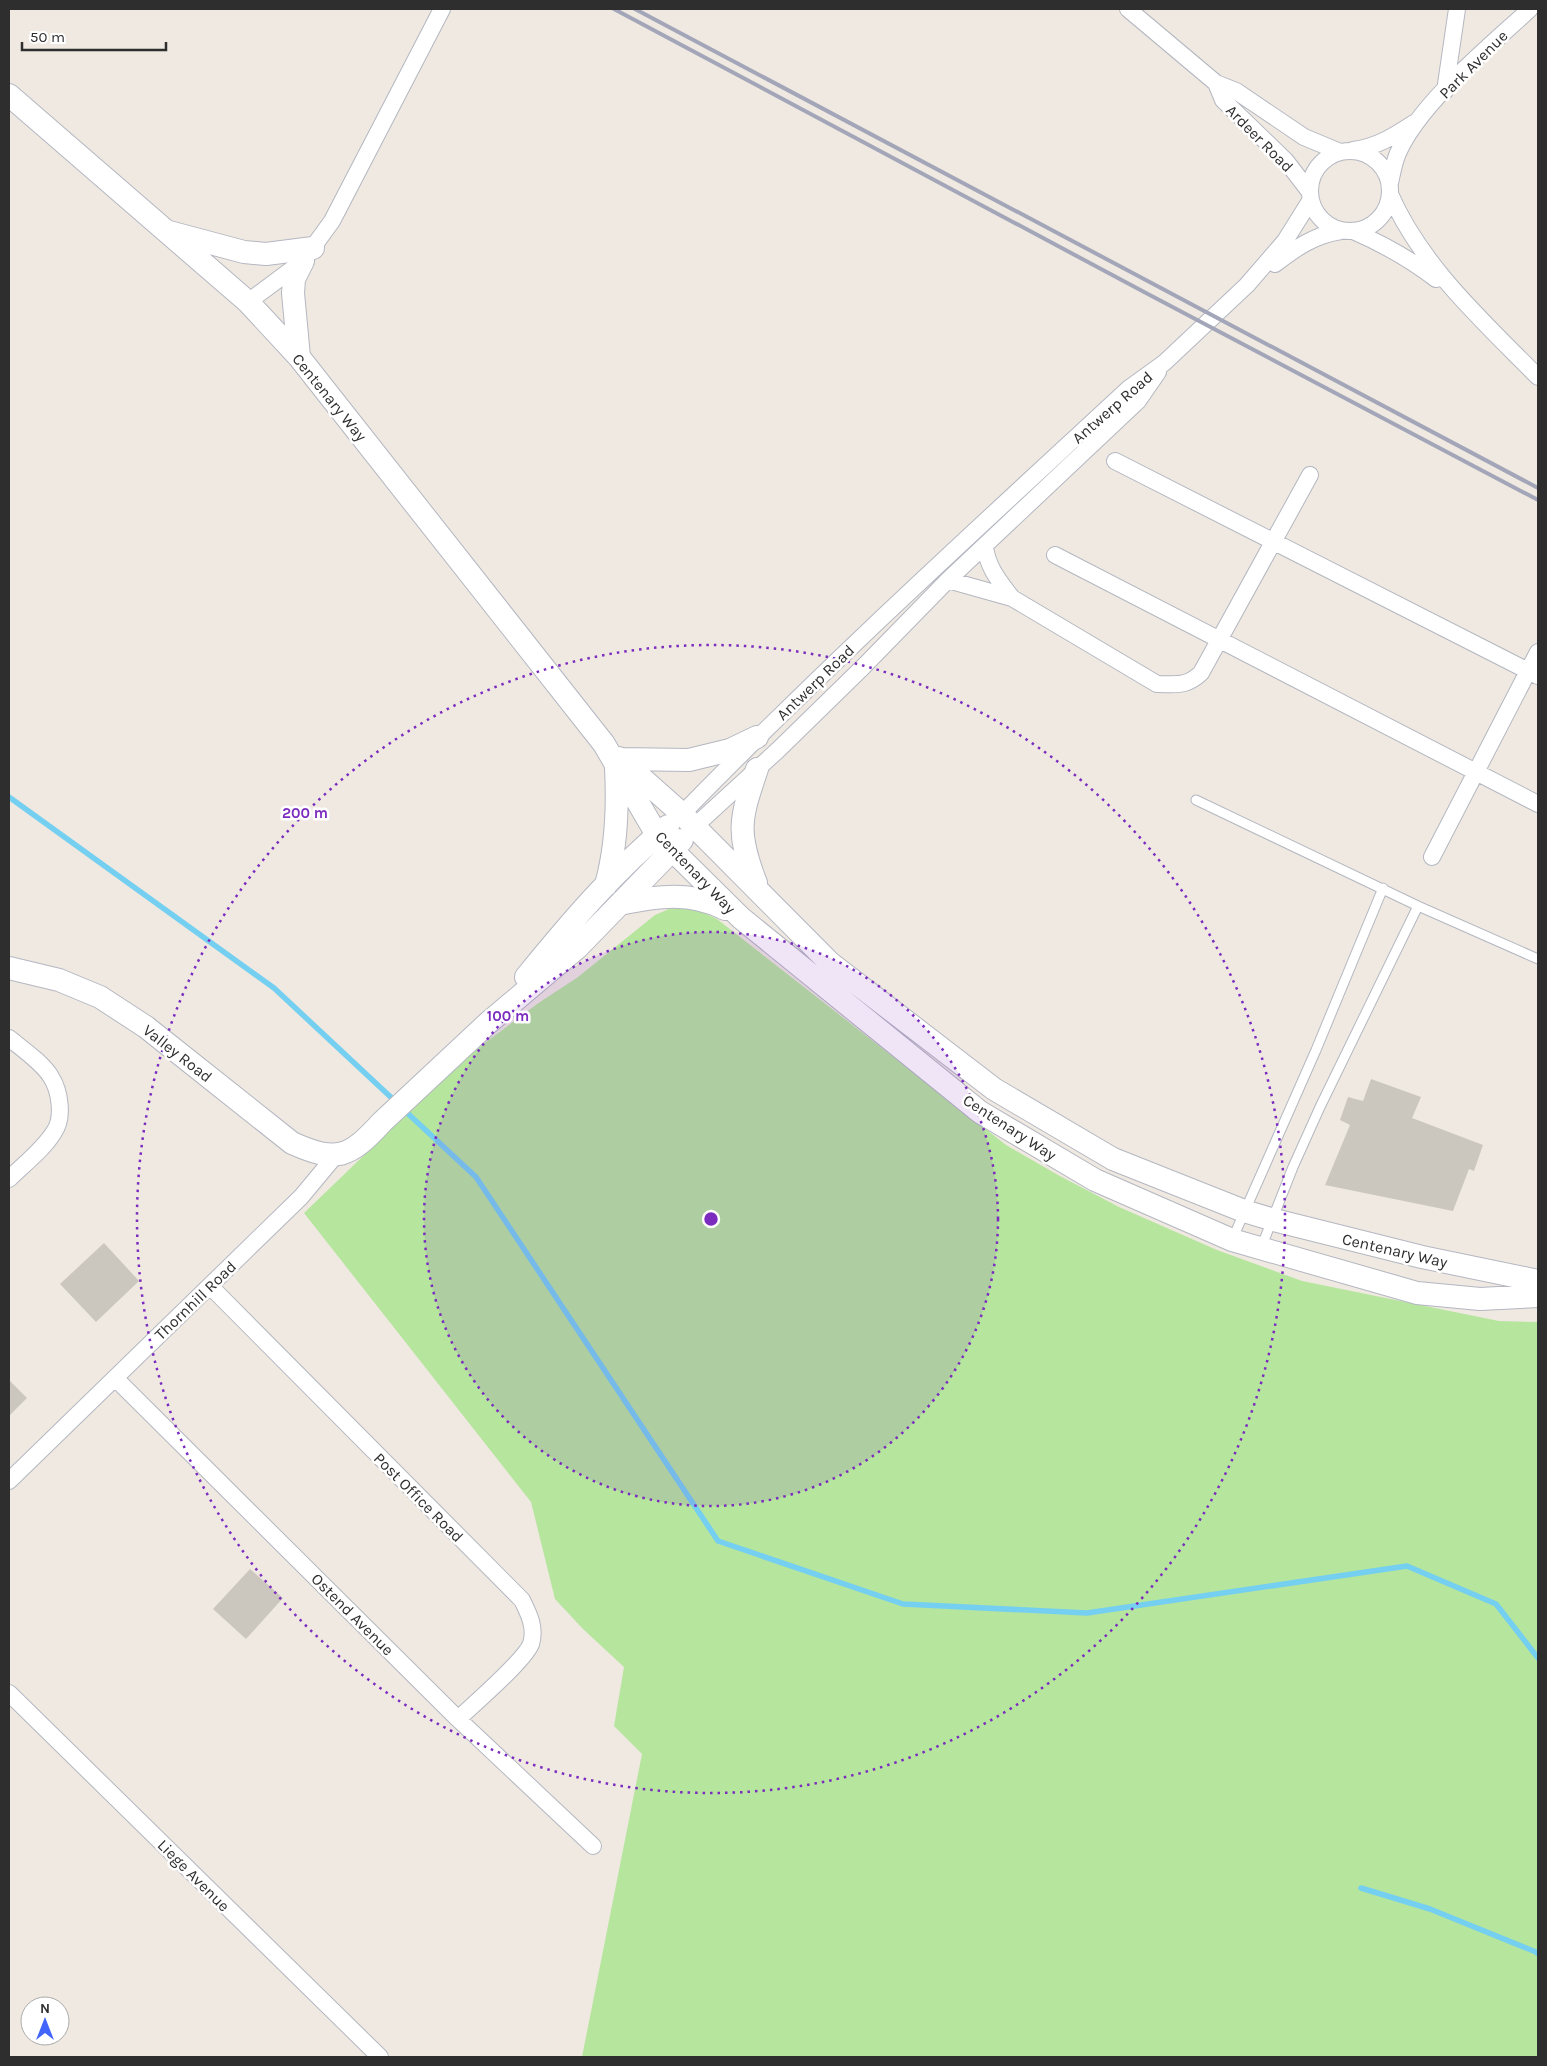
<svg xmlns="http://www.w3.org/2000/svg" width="1547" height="2066" font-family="Karla,sans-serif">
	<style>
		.green { fill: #b6e59e }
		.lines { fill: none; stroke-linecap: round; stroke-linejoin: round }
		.stream { stroke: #75cff0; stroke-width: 5.5 }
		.building { fill: #cbc7bf }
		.lane-casing { stroke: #b4b7c1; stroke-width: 11 }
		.street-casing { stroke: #b4b7c1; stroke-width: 18 }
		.secondary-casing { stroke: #b4b7c1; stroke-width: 24 }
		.lane { stroke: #fff; stroke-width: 9 }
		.street { stroke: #fff; stroke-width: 16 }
		.secondary { stroke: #fff; stroke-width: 22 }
		.rail { stroke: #a3a6b8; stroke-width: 4 }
		.ring { fill: none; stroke: #7b2cbf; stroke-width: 2.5; stroke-dasharray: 2.5 5 }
		.labels { text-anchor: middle; stroke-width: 5; stroke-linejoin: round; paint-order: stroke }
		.street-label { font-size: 16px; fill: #2e2e2e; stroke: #fff }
		.centre { fill: #7b2cbf; stroke: #fff; stroke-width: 2.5 }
		.ring-label { font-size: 15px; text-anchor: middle; font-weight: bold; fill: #7b2cbf; stroke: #fff; stroke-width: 5; stroke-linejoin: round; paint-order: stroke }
	</style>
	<rect width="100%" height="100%" fill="#efe9e1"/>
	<path class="green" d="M681 908 700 911 717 919 1006 1145 1058 1175 1119 1207 1217 1250 1302 1281 1499 1321 1538 1322V2057H582L642 1754 614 1726 624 1667 583 1629 555 1599 531 1502 304 1213 466 1057 537 1004 578 977 655 915 669 909Z"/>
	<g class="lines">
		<path class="stream" d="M9 797 274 988 396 1102
			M403 1109 476 1177 718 1541 903 1604 1087 1613 1407 1566 1496 1604 1538 1658
			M1361 1888 1430 1909 1536 1952 1538 1954"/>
	</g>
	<path class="building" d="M1371 1079 1421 1097 1412 1118 1483 1145 1474 1171 1469 1169 1453 1211 1325 1185 1350 1125 1340 1120 1348 1097 1363 1101Z
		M104 1243 139 1281 96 1322 60 1284Z
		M9 1380 27 1398 9 1416Z
		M250 1569 283 1598 246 1639 213 1609Z"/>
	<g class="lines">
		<g class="lane-casing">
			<path id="lane" d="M1196 800 1418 906 1538 959
				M1232 1240 1316 1050 1383 888
				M1261 1248 1293 1167 1320 1107 1418 906"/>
		</g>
		<g class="street-casing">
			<path id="street" d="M1128 9 1216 83 1236 91 1304 137 1340 152
				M1216 83 1223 100 1286 161 1309 191
				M1445 91 1457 9
				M1353 150C1377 147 1394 136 1414 123
				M1310 191a40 40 0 1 1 80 0a40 40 0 1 1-80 0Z
				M1390 183C1392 174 1394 162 1398 153 1420 103 1490 46 1530 9
				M1390 194C1422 267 1483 321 1538 377
				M1353 231C1383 244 1410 259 1436 279
				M1275 264C1296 248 1314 235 1341 231
				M248 302 303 261 332 221 442 9
				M1115 461 1538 676
				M985 546C987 567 1000 582 1012 598
				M1055 555 1538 804
				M948 580 1012 598 1157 684C1177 684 1186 687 1201 673L1310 475
				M682 814C825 667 977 529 1128 389L1164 363 1247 285 1285 241 1310 201
				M694 827 778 750 863 667 948 580 1138 401 1158 372
				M1432 857 1538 652
				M9 1038C21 1048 43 1063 51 1077 60 1091 64 1118 54 1132 43 1150 24 1164 9 1179
				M210 1286 522 1600C529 1614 536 1628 531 1644 524 1661 474 1704 458 1719
				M115 1378 458 1719 593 1846
				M9 1481 301 1197 336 1155
				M9 1693 380 2057"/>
		</g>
		<g class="secondary-casing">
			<path id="secondary" d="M9 95 248 302 299 357 604 744 657 835 741 918 980 1112 1095 1180 1232 1240 1417 1293 1480 1299 1538 1296
				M169 232 244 252 266 254 313 248
				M299 357 293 293 294 279 303 261
				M619 758 682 814 830 963 994 1089 1113 1159 1244 1211 1274 1220 1422 1257 1538 1281
				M620 759 689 760 730 750 757 737
				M756 883C736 832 740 819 757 769
				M606 885C616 849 618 806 616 768
				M620 904C657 896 691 891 725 909
				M9 968 59 980 100 997 146 1027 292 1143C337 1163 349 1158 382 1122L488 1023 578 947 682 840
				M526 977C569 924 615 870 668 826"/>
		</g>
		<use href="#lane" class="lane"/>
		<use href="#street" class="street"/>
		<use href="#secondary" class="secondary"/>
		<path class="rail" d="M614 9 1146 293 1538 500
			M635 9 1538 488"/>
	</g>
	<circle cx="711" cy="1219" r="287" fill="#7b2cbf" fill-opacity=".12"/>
	<g class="ring">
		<circle cx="711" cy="1219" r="287"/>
		<circle cx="711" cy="1219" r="574"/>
	</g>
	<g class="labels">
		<g class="street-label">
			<text transform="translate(1473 64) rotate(-45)" y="6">Park Avenue</text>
			<text transform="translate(1260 138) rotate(45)" y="6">Ardeer Road</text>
			<text transform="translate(330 397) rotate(51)" y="6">Centenary Way</text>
			<text transform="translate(1112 407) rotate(-41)" y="6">Antwerp Road</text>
			<text transform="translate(815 682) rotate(-44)" y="6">Antwerp Road</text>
			<text transform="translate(696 872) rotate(46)" y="6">Centenary Way</text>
			<text transform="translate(178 1053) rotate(38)" y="6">Valley Road</text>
			<text transform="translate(1010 1127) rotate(33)" y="6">Centenary Way</text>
			<text transform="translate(1395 1250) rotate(13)" y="6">Centenary Way</text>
			<text transform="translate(195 1300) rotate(-44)" y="6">Thornhill Road</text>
			<text transform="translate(419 1497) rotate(45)" y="6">Post Office Road</text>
			<text transform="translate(353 1614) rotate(45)" y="6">Ostend Avenue</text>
			<text transform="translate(194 1875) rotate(45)" y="6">Liege Avenue</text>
		</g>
	</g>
	<circle cx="711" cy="1219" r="8" class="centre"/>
	<g class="ring-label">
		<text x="305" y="818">200 m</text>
		<text x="508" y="1021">100 m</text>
	</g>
	<rect width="1547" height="2066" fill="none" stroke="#2e2e2e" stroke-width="20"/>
	<g transform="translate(45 2021)"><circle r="24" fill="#ffffff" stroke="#ababab"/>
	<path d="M0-4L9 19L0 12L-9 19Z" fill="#4264fb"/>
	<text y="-8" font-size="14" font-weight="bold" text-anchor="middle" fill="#2e2e2e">N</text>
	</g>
	<path d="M22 42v8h144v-8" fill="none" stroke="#2e2e2e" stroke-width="2.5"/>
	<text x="30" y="42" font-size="15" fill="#2e2e2e" stroke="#ffffff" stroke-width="4" paint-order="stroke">50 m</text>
</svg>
